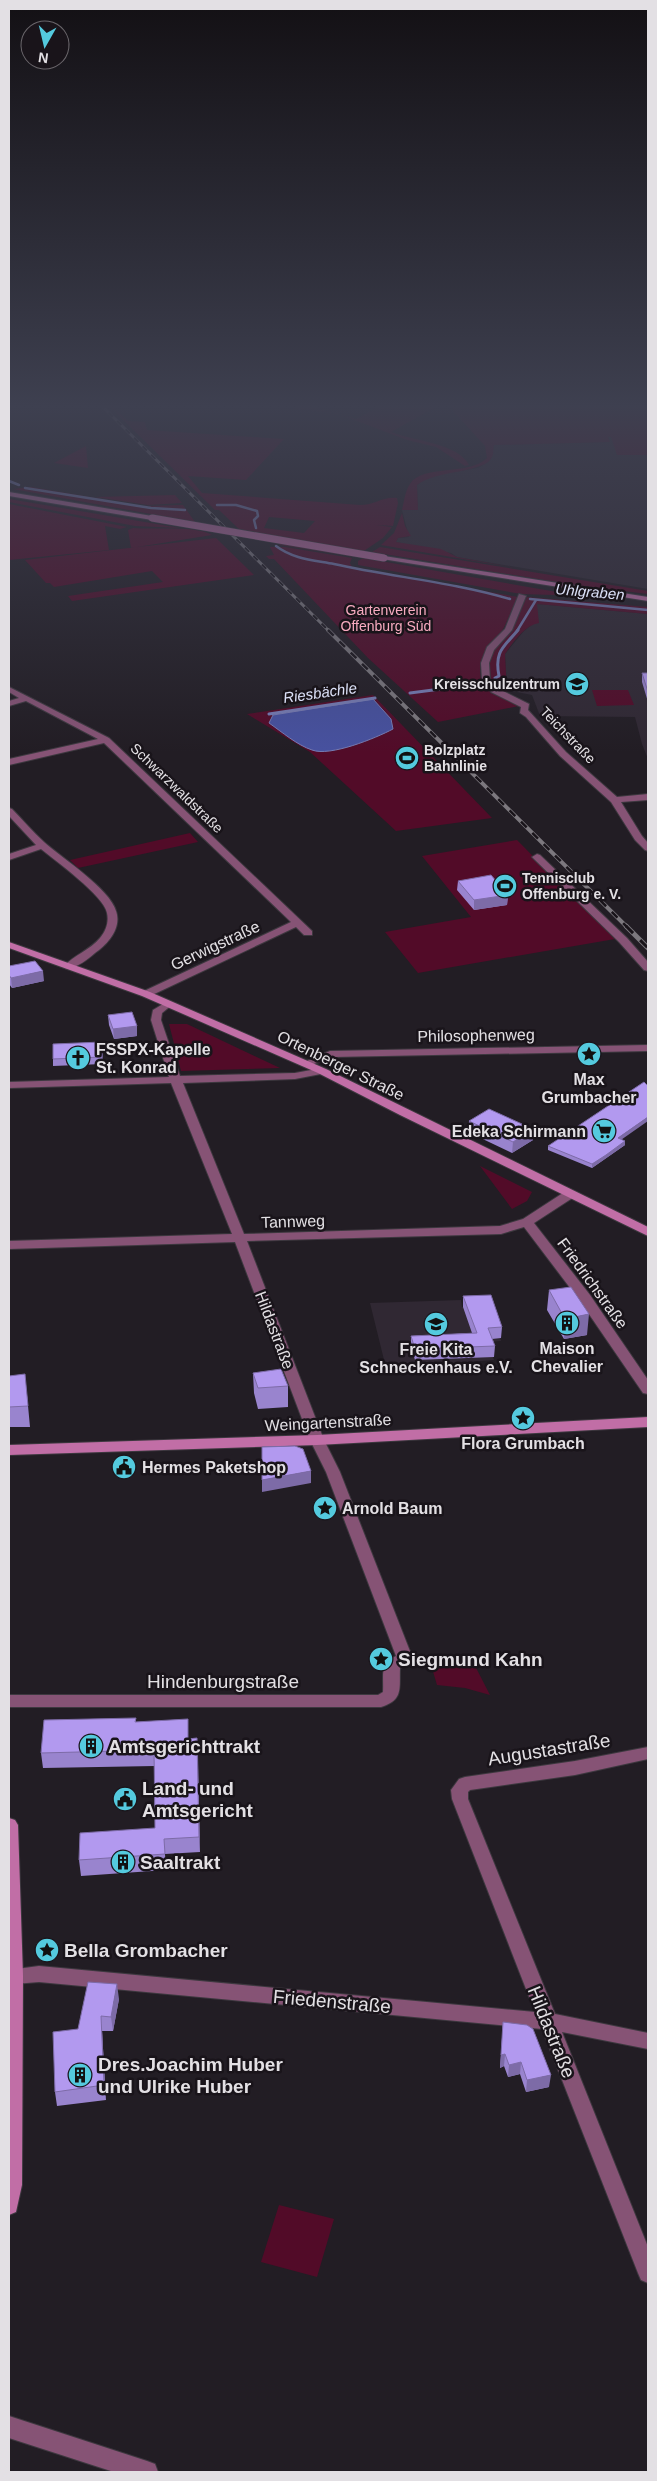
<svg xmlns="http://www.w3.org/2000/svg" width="657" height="2481" font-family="Helvetica,sans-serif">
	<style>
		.built { fill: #302833 }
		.green { fill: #520b28; fill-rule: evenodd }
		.water { fill: #47519f; stroke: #767cb4 }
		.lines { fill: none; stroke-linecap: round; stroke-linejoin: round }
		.stream-far1 { stroke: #767cb4; stroke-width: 2.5 }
		.stream { stroke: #767cb4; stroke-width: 3 }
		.street-casing { stroke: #3d383f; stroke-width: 2 }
		.secondary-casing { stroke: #3d383f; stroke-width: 2 }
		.street { fill: #865375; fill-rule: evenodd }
		.secondary { fill: #c16ea6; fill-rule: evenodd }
		.rail-far2-casing { stroke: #7c787e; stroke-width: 3 }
		.rail-far1-casing { stroke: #7c787e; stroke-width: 4 }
		.rail-casing { stroke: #7c787e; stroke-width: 5 }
		.rail-far2 { stroke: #19141a; stroke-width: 2; stroke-dasharray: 6; stroke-linecap: butt }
		.rail-far1 { stroke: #19141a; stroke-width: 2.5; stroke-dasharray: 8; stroke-linecap: butt }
		.rail { stroke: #19141a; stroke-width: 3; stroke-dasharray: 10; stroke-linecap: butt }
		.secondary-bridge-casing { stroke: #3d383f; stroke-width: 8; stroke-linecap: butt }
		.secondary-bridge { stroke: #c16ea6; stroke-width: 7 }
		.wall { fill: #9984ce }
		.shaded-wall { fill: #7d6ba7 }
		.building { fill: #b299ef; stroke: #7d6ba7 }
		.labels { text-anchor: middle; stroke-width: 5; stroke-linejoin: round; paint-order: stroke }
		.far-park-label { font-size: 14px; fill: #f8abc0; stroke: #19141a }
		.far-poi-label { font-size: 14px; font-weight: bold; fill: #e3e0e4; stroke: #19141a; text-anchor: start }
		.far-street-label { font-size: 14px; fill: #e3e0e4; stroke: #19141a }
		.far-water-label { font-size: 15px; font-style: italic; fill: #dbe0f7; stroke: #19141a }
		.street-label { font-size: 16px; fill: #e3e0e4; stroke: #19141a }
		.poi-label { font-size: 16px; font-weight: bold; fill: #e3e0e4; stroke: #19141a }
		.near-poi-label { font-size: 19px; font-weight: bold; fill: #e3e0e4; stroke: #19141a; text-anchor: start }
		.near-street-label { font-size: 19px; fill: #e3e0e4; stroke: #19141a }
	</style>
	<rect width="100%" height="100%" fill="#221d24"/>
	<path class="built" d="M608 437H648V589L457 557 451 553 396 542 398 538 409 537 402 510H418L417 485 424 479 433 475 478 468 488 462 492 456 494 445 609 442Z
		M537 604 648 614V759L642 744 635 717 540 716 532 695 507 690 505 654 524 631 534 623Z
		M461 1300 462 1307 491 1306 501 1341 488 1342 494 1360 386 1368 370 1303Z"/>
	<path class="green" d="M107 404H111L128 421 145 422 147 430 284 439 246 480 188 476 202 493 360 505C375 505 383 496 397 498L398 503 393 526 376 525 392 527 383 538 355 557 280 545 271 535 239 529 219 510H215ZM269 517 315 521 304 533 264 528Z
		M302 404 356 419 384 404H441L391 432C413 441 458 443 469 465L465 466 436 447 407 440 336 413 296 409Z
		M453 404H648V455H617L611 437H608L610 442 494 445C493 448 494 454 492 457 486 473 435 470 417 485L418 510H402C404 502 405 491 410 484 422 464 470 476 487 458L485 446 453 411Z
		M86 446 88 468 54 463Z
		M31 487 142 506 183 505 195 522 13 489Z
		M175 495 182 503 148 505 95 497Z
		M9 499 180 528 135 526 9 502Z
		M9 504 127 527 120 529 105 526 109 550 9 560Z
		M402 513 405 526 411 536 398 538 396 542 441 549 457 557 516 568 381 545 394 533Z
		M133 528C154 530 195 525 212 535L131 548 128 530Z
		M216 538 254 575 72 601 68 596 163 582 152 571 54 587 50 583H46L25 560Z
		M270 547H285L352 558 350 563 352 567 362 570 518 597C511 610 507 624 499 636 489 655 474 660 483 686L519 706 438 722 368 658 274 559H269L266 556 274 555Z
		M380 547 648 591V594L575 585 372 552Z
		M363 558 557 592 554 595 521 594 358 565V561Z
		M527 597 648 607V614L537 604 539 623C525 625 513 642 505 654L507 692C488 687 484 666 494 649 498 642 506 638 510 632 517 622 521 608 527 597Z
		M592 690H628L634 705 597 706Z
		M373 695 492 818 396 831 310 752 247 714Z
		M190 833 198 842 78 868 70 860Z
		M517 840 615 939 418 973 385 932 471 917 422 856Z
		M169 1024H187L280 1068 181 1071Z
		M480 1166 532 1192 527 1201 512 1209Z
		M472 1660 490 1695 465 1688 437 1685 432 1668Z
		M279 2205 334 2219 317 2277 261 2262Z"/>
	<path class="water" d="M373 699 391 719 393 729C376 738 330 757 312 750 297 745 282 732 269 723L273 715Z"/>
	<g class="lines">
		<path class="stream-far1" d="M9 481 19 485
			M25 488 151 508 185 510
			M217 505H236L257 511 258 516 254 520 256 528
			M276 546C293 559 313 560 334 564 392 577 452 582 510 599
			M530 599 648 610
			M517 631 536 600"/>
		<path class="stream" d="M495 678 499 676C494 651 504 647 518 630
			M410 693 479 684
			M269 714 375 698"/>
		<g class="street-casing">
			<path id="street" d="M519 594 526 596 512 630 494 650 489 663 490 680 497 688 529 704 528 710 566 752 617 797 648 794V800L621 802 642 836 648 843V851L645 850 635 840 611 802 560 756 526 717 520 713 521 707 491 692 482 680 481 663 487 647 505 629Z
				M9 687 109 738 312 931V935H304L296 927 150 996H142V992L291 922 104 743 9 765V759L98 739 26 701 9 706V701L19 698 9 692Z
				M9 808 12 809C23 820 33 832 44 842 62 858 110 889 116 911 122 928 108 944 95 953 88 959 75 970 65 968L64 966C74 955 90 950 100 938 106 931 109 922 107 913 104 896 56 861 41 849L9 860V854L36 845 9 816Z
				M537 854 540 855 627 938 648 962V971L644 970 619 942 534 859 532 857Z
				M168 1001 173 1004 162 1013 161 1020 180 1076 295 1073 322 1068 328 1071 326 1073 295 1079 183 1083 244 1234 500 1226 523 1219 566 1191H574L576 1194 574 1197 534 1223 590 1295 648 1380V1394L643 1393 580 1301 524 1227 501 1234 247 1241 324 1440 340 1472 413 1659 411 1663 400 1668C399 1688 404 1700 381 1707H9V1695H378L383 1692C384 1675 379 1664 396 1656L326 1472 310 1440 235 1242 9 1249V1241L232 1234 171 1083 9 1088V1082L169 1077 151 1020 153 1010Z
				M648 1045V1051L332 1057 306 1067 300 1064 330 1051Z
				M648 1747V1759L575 1775 470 1790 468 1792V1799L555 2014 648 2033V2049L562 2032 648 2247V2283L641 2280 638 2273 542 2029 39 1982 14 1984 9 1982V1970L39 1966 535 2012 452 1799 451 1790 459 1779 465 1777 575 1761Z
				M9 2416 147 2461 155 2464 158 2472H114L9 2438Z"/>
		</g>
		<g class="secondary-casing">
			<path id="secondary" d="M9 492 152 516 155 518 152 520 9 496Z
				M384 556 648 597V601L382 559V557Z
				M9 942 150 992 326 1069 648 1227V1236L400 1115 318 1073 142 996 9 948Z
				M648 1417V1427L317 1445 9 1455V1445L317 1435Z
				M9 1818 15 1820 18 1825 23 1976 22 2185 16 2212 9 2215Z"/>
		</g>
		<use href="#street" class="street"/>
		<use href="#secondary" class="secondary"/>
		<g class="rail-far2-casing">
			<path id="rail-far2" d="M100 404 329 631"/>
		</g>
		<g class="rail-far1-casing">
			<path id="rail-far1" d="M328 630 627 927"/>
		</g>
		<g class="rail-casing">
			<path id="rail" d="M626 926 648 948"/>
		</g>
		<use href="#rail-far2" class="rail-far2"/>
		<use href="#rail-far1" class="rail-far1"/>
		<use href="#rail" class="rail"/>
		<g class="secondary-bridge-casing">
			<path id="secondary-bridge" d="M152 518 384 558"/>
		</g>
		<use href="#secondary-bridge" class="secondary-bridge"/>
	</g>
	<path class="wall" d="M642 673H648V702L642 682Z
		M458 881 508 895 507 905 474 910 457 890Z
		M9 966 44 981 12 988 9 984Z
		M108 1015 137 1026V1036L114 1039 109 1025Z
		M102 1049 103 1064 53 1066V1059Z
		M469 1121 533 1129V1140L512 1153 468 1132Z
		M625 1141V1145L592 1168 548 1150V1146Z
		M549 1290 587 1335 564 1339 547 1310Z
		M463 1296 502 1327 501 1338 492 1339 495 1346 494 1357 415 1360 411 1347V1336L472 1333 463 1307Z
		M253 1373 288 1386V1407L258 1409 254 1393Z
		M9 1376 27 1395 30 1427H9Z
		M136 1718V1722L189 1738H197L200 1852 165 1854 166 1870 81 1876 79 1860 155 1828V1766L43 1768 41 1753Z
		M119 1999 113 2031H102L106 2100 57 2106 55 2092 78 2029Z
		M503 2022 549 2087 526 2092 520 2074 508 2077 504 2066 500 2068Z"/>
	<path class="shaded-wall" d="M508 895 507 905 474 910V900Z
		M43 971 44 981 12 988 11 978Z
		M137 1026V1036L114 1039 113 1029Z
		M648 1117V1121L618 1142V1138Z
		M533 1129V1140L512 1153 513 1142Z
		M625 1141V1145L592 1168V1164Z
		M589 1314 587 1335 564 1339 565 1319Z
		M311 1471V1483L262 1492V1480Z
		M197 1738 198 1754 200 1852 199 1837Z
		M117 1984 119 1999 113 2031 111 2017Z
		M101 2016 102 2031 106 2100 104 2085Z
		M505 2054 504 2066 500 2068 501 2055Z
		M521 2062 520 2074 508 2077 509 2065Z
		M551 2075 549 2087 526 2092 527 2080Z"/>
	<path class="building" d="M642 673H648V692Z
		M491 875 508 895 474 900 458 881Z
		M35 961 43 971 11 978 9 975V966Z
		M132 1012 137 1026 113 1029 108 1015Z
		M102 1042V1057L53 1059V1044Z
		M644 1082 648 1086V1117L618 1138 625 1141 606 1155 592 1164 548 1146Z
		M489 1109 533 1129 513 1142 469 1121Z
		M571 1287 589 1314 565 1319 549 1290Z
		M491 1295 502 1327 488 1328 495 1346 415 1349 411 1336 477 1333 463 1296Z
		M281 1369 288 1386 258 1388 253 1373Z
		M25 1374 28 1406 9 1407V1376Z
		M295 1446 303 1449 311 1471 262 1480V1447Z
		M136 1718 135 1722 188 1719V1739L197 1738 199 1837 164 1839 165 1854 79 1860 80 1833 155 1828 154 1750 41 1753 44 1720Z
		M88 1982 117 1984 111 2017 101 2016 104 2085 55 2092 53 2032 78 2029Z
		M503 2022 527 2025 533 2029 551 2075 527 2080 521 2062 509 2065 505 2054 501 2055Z"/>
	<linearGradient id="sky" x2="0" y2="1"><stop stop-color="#131014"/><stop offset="0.54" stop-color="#3e4050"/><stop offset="1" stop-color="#3e4050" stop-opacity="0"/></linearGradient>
	<rect width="657" height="752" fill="url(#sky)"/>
	<defs>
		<g id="school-disc" transform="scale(1.25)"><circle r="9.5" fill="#54cade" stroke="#19141a"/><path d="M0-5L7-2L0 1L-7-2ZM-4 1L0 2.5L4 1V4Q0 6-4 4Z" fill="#111"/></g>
		<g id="stadium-disc" transform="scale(1.25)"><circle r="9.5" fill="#54cade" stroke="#19141a"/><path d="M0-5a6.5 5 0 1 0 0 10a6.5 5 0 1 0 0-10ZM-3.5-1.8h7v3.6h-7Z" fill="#111"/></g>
		<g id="sight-disc" transform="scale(1.25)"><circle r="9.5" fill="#54cade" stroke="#19141a"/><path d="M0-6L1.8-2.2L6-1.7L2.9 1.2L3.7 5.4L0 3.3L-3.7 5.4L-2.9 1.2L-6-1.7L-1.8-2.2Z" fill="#111"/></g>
		<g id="church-disc" transform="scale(1.25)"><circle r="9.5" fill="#54cade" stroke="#19141a"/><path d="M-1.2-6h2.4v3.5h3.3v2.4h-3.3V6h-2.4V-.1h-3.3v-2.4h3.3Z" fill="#111"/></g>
		<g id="supermarket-disc" transform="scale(1.25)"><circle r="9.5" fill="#54cade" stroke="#19141a"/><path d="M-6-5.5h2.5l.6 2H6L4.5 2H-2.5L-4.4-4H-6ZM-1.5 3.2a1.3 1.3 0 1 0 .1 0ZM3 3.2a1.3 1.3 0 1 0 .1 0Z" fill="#111"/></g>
		<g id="building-disc" transform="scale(1.25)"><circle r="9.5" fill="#54cade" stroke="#19141a"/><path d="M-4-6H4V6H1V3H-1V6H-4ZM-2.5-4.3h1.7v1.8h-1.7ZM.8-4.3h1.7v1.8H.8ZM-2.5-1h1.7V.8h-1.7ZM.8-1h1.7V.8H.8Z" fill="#111"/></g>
		<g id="civic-disc" transform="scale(1.25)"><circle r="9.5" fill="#54cade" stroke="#19141a"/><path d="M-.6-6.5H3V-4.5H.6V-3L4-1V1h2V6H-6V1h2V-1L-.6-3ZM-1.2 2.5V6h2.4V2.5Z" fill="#111"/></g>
	</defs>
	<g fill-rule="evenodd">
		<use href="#school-disc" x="577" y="684"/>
		<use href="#stadium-disc" x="407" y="758"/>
		<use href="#stadium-disc" x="505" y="886"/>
		<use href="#sight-disc" x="589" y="1054"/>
		<use href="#church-disc" x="78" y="1058"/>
		<use href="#supermarket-disc" x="604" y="1131"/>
		<use href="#building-disc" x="567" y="1323"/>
		<use href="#school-disc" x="436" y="1324"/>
		<use href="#sight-disc" x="523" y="1418"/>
		<use href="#civic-disc" x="124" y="1467"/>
		<use href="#sight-disc" x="325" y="1508"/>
		<use href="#sight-disc" x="381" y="1659"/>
		<use href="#building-disc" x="91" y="1746"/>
		<use href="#civic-disc" x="125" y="1799"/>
		<use href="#building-disc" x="123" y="1862"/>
		<use href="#sight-disc" x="47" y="1950"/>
		<use href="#building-disc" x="80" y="2075"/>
	</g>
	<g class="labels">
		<g class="far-park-label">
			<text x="386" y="615">Gartenverein<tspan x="386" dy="16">Offenburg Süd</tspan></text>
		</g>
		<g class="far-poi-label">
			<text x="560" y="689" text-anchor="end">Kreisschulzentrum</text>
			<text x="424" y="755">Bolzplatz<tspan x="424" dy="16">Bahnlinie</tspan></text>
			<text x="522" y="883">Tennisclub<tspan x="522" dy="16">Offenburg e. V.</tspan></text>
		</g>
		<g class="far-street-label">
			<text transform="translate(568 735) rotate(46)" y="5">Teichstraße</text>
			<text transform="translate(177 788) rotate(44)" y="5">Schwarzwaldstraße</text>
		</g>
		<g class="far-water-label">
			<text transform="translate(590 592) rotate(5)" y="5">Uhlgraben</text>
			<text transform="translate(320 693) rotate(-8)" y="5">Riesbächle</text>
		</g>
		<g class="street-label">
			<text transform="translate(215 945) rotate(-25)" y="6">Gerwigstraße</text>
			<text transform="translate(476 1035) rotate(-1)" y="6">Philosophenweg</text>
			<text transform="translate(341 1065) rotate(26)" y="6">Ortenberger Straße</text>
			<text transform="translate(293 1221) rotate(-2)" y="6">Tannweg</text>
			<text transform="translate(593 1283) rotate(54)" y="6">Friedrichstraße</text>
			<text transform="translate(275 1330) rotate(69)" y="6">Hildastraße</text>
			<text transform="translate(328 1422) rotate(-3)" y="6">Weingartenstraße</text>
		</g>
		<g class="poi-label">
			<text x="96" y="1055" text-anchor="start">FSSPX-Kapelle<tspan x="96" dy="18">St. Konrad</tspan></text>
			<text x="589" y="1085">Max<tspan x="589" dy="18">Grumbacher</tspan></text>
			<text x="586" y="1137" text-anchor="end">Edeka Schirmann</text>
			<text x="567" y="1354">Maison<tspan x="567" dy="18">Chevalier</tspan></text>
			<text x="436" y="1355">Freie Kita<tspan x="436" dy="18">Schneckenhaus e.V.</tspan></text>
			<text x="523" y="1449">Flora Grumbach</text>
			<text x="142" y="1473" text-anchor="start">Hermes Paketshop</text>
			<text x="342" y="1514" text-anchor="start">Arnold Baum</text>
		</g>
		<g class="near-poi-label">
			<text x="398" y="1666">Siegmund Kahn</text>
			<text x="108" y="1753">Amtsgerichttrakt</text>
			<text x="142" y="1795">Land- und<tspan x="142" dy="22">Amtsgericht</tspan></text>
			<text x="140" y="1869">Saaltrakt</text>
			<text x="64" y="1957">Bella Grombacher</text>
			<text x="98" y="2071">Dres.Joachim Huber<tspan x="98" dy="22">und Ulrike Huber</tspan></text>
		</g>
		<g class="near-street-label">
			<text x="223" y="1688">Hindenburgstraße</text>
			<text transform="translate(549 1749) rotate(-9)" y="7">Augustastraße</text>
			<text transform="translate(332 2001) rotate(5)" y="7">Friedenstraße</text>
			<text transform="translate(552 2032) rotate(68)" y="7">Hildastraße</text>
		</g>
	</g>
	<rect width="657" height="2481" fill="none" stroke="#e3e0e4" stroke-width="20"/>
	<g transform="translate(45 45) rotate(188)"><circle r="24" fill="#19141a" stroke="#6a666b"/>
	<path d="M0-4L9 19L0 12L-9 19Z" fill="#54cade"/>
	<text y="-8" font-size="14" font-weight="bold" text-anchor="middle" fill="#e3e0e4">N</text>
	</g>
</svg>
